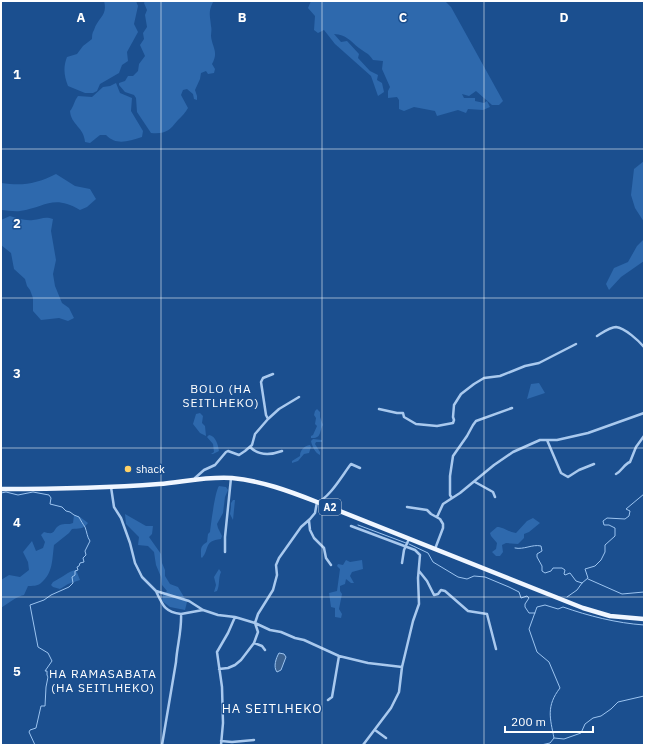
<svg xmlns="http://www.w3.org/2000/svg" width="645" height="746" font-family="'IBM Plex Sans',sans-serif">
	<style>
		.green { fill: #2e69ad }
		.water { fill: #3c6290; stroke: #9cc4f0 }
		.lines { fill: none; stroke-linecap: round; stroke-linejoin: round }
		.stream { stroke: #9cc4f0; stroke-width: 1 }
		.street { stroke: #a9c9ee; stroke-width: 2.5 }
		.primary { stroke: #f0f6ff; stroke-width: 4.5 }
		.grid { fill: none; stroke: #fff; stroke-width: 1; stroke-opacity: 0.55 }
		.poi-dot { fill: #ffd166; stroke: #1b4f8f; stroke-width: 1.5 }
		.labels { text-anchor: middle; stroke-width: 3; stroke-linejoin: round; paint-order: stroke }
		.shield { fill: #1b4f8f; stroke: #bbcadd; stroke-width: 1 }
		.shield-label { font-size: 10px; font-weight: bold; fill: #fff }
		.poi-label { font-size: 11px; fill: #fff; stroke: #1b4f8f; text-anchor: start }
		.neighbourhood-label { font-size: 12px; letter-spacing: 1px; fill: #fff; stroke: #1b4f8f }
		.quarter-label { font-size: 13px; letter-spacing: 1px; fill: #fff; stroke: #1b4f8f }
		.grid-label { font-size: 13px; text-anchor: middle; font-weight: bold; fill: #fff; stroke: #1b4f8f; stroke-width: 3; stroke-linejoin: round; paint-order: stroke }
	</style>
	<rect width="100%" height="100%" fill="#1b4f8f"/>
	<path class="green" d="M104 1H136L138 6 134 24 138 32 127 52 128 61 122 65 119 73 100 84 97 91 93 93H85L68 86C64 76 63 67 67 57L77 54 83 46 92 39C92 36 92 33 94 30 98 17 108 16 104 1Z
		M145 1 213 2C208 12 210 15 211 26 212 30 211 33 211 36 212 47 219 52 212 64L215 69 214 73 208 74 206 71 201 73 200 79 195 90 197 96V100L194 99 193 94 187 89 183 90 181 95 188 108C185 113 182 116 178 120 169 131 166 134 151 133L137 112 136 98 134 95 125 92 119 85V83L125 81 128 76H133L138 71 139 64 145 56 140 45 144 39 143 33 147 27 145 15 147 10 144 3Z
		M311 1H445L451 7 503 101 499 105H492L476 91 469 96 462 94 464 98H475V101L484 103 487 101 490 107 483 110 468 109 466 113 458 110 437 116 435 111 414 107 404 111 399 109V100L397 97 388 98V91L390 87 382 69 383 61 373 60C368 52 365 53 359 48 349 40 347 35 334 34L341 42 347 41 359 54 358 58 370 71 378 75 377 80 382 83 384 92 378 96 371 76 335 44 324 30 318 33 314 30 315 16 308 8Z
		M116 83 120 93 132 98 131 111 143 131 142 137C128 141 117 146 106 135H100L90 143 85 142C84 127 71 125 70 111 74 106 74 101 78 96L92 97 103 87 110 86Z
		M644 161V222L635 208 631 195 634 169Z
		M56 174 75 186 90 189 96 199 87 207 80 210C53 194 46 207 20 211 14 212 7 210 1 210V183C23 186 36 184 56 174Z
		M10 216C17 218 25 221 33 220 41 219 45 216 53 219L51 231 56 260 53 274 55 286 62 303 69 308 74 318 68 321 59 318 41 320 33 311V298L30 290 27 286 25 279 14 269 11 253 1 245V220Z
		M644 239V261L621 277 609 290 606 284 614 268 628 262 637 246Z
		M539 383 545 393 527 399 531 384Z
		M317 409 320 412V417L323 425C319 431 322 439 311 438V436L313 435 317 426 315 424 316 418 314 415 315 411Z
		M200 413 203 416 202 423 205 426 206 436 200 433 193 424 196 414Z
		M209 435C216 436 218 445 219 451L213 454H211L214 452 213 444 207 437Z
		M313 439 322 440V442H316L315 444 320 452V455C315 453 312 446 311 441Z
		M310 445 311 447 309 453 304 454 298 461 292 463V461L300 456C300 450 304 446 310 445Z
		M219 486 226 487 228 490 225 497 223 513 217 524 218 528 222 536 221 539C203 541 210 549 202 558L201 557C201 549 200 546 207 542L208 534 210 532C211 524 215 491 219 486Z
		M233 500H235L233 520 230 514 231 507V503Z
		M125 514 146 526H153L152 534 149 537 161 554 162 563 165 570V576L170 584 178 587 187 602 185 610 170 607 162 601 163 595 167 591 162 585 161 577 156 565 154 552 148 546 138 545 139 537 126 524Z
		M74 515 80 517 88 523C83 530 78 528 72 529L69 533 54 545C52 560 53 573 41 583 38 586 32 586 28 586L24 595C17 596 7 604 1 608V580L9 575 20 577 29 570 28 562 23 552 32 541 36 551 43 548 45 542 41 535 44 532C57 536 52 529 60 525 64 523 69 525 73 523Z
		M533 518 540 523 529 532 524 534V538L518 544 506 543 502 545 503 552 500 556H496L492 552 496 549 497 543 491 536 490 533 497 527C504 527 508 532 516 533L527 521Z
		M346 560 350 562 362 560 363 569 352 572 350 576 354 583H351L346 579 345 584 340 586V591L342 594 339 609 342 614 341 618 335 617V608L331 607 329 593 337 591 340 569 337 566 338 564 343 565Z
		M219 569 221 572C218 579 220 585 217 591L214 592 216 585 214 577Z
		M76 570 80 580 68 584 60 589 53 587 51 585 53 582C60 579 70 570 76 570Z"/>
	<path class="water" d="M279 653 284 654 286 657 281 670 277 672C273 667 276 658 279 653Z"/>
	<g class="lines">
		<path class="stream" d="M1 493 6 492 18 495 33 492 49 495 51 498 50 504 62 507 66 511 70 512 74 515 79 517C81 521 83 524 85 527 87 532 87 537 90 541L85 551 86 555 83 558 84 562 80 563 79 566 77 567 78 570 75 571V575L72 577 73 583 69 587 51 595 44 600 30 605 38 647 48 653 52 661 45 671H47V675L48 677 46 687 45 706H41L36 728 30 730 29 732 35 745
			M358 525 406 543
			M409 544 428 553 433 562 458 577 467 579 474 576 485 577 509 587 519 592 521 598 527 596 529 598 525 604V607L529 613H535
			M515 548C524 550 532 544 541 546L542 551 537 554V557L542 566V571L545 573 551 571 553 568H562L565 570 564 574 565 575 570 573 576 581 582 583
			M588 579 622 594 644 592
			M567 597 577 590 582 583 588 578 585 569 595 566 601 560 605 552V545L615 536V528L609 525H604L603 521 607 518 625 519 629 516 630 511 626 509 644 494
			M554 738 564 739 581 733 585 724 593 718 601 716 611 709 618 702 644 696
			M541 745 550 743 554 738C550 718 546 706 560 688L549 662 537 652 529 629 537 607 545 605 558 609 563 607C589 616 616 623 644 625"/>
		<path class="street" d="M597 336C602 333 610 327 616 327 625 328 639 341 644 347
			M379 409 397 413H403L404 417 416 424 437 426 453 423 454 420 453 417 454 405 461 394 474 384 484 378 500 376 525 366 539 363 576 344
			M268 419 279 409 299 397
			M547 440 561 473 568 477 579 470 594 464
			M250 447C259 456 271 455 282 451
			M616 474C622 471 624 464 630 462L636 447 644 436
			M195 478 204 470 215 465 226 452 228 451 239 455 245 451 252 445 255 434 268 419 266 415 261 382 263 378 273 374
			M475 482 493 492 495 497
			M111 487 114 507 121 518 130 543 135 563 142 577 156 591 189 601 203 610
			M452 498 450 495V476L453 456 467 436 473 425 476 421 512 408
			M407 507 427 510 431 514 440 519 443 524V528L435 549
			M437 517 443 504 460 493 494 465 513 452 540 440H557L588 433 644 413
			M309 521 310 530 314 538 324 548 326 558 331 565
			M351 526 415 550 420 555 418 578 419 604 413 621 402 667 399 692 391 708 363 745
			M225 552V537L231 478
			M402 563 404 550 409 539
			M419 571 427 581 434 595 438 594 441 590 445 591 468 611 487 614 496 649
			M156 591C163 606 165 612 181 614 182 630 177 646 176 662L162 745
			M181 614 203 610 218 615 235 617 255 623 270 630 281 632 295 638 304 640 339 656 368 663 402 667
			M254 643 262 646 265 650
			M219 669 228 668 235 665 241 660 254 643 258 632 255 623 258 614 273 590 277 575 276 565 279 558 301 527 310 519 315 513 317 502C329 499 343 474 351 464L360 468
			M328 700 332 697 339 656
			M375 730 386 738
			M221 741 232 742 254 740
			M221 745 223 723 222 687 217 652 228 633 235 617"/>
		<path class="primary" d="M1 489C54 489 107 488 159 484 183 482 208 476 232 478 262 481 289 491 317 502L583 608 610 616 644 619"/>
	</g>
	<path class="grid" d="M161 1V745M322 1V745M484 1V745M1 149H644M1 298H644M1 448H644M1 597H644"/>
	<circle class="poi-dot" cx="128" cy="469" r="4"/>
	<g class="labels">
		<rect class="shield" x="319" y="499" width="22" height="16" rx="3"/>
		<g class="shield-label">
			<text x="330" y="511">A2</text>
		</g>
		<g class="poi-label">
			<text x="136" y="473">shack</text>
		</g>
		<g class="neighbourhood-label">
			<text x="221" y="393">BOLO (HA<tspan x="221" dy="14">SEITLHEKO)</tspan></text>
			<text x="103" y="678">HA RAMASABATA<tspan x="103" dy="14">(HA SEITLHEKO)</tspan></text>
		</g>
		<g class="quarter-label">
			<text x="272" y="713">HA SEITLHEKO</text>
		</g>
	</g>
	<g class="grid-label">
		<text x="81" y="22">A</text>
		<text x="242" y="22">B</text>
		<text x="403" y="22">C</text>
		<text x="564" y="22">D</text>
		<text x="17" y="79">1</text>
		<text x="17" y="228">2</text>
		<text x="17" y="378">3</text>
		<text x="17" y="527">4</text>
		<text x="17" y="676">5</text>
	</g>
	<rect width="645" height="746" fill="none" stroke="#ffffff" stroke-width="4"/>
	<path d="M505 726v6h88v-6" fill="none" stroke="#ffffff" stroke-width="2"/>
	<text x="511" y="726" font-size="12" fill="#ffffff" stroke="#1b4f8f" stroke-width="3" paint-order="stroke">200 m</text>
</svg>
